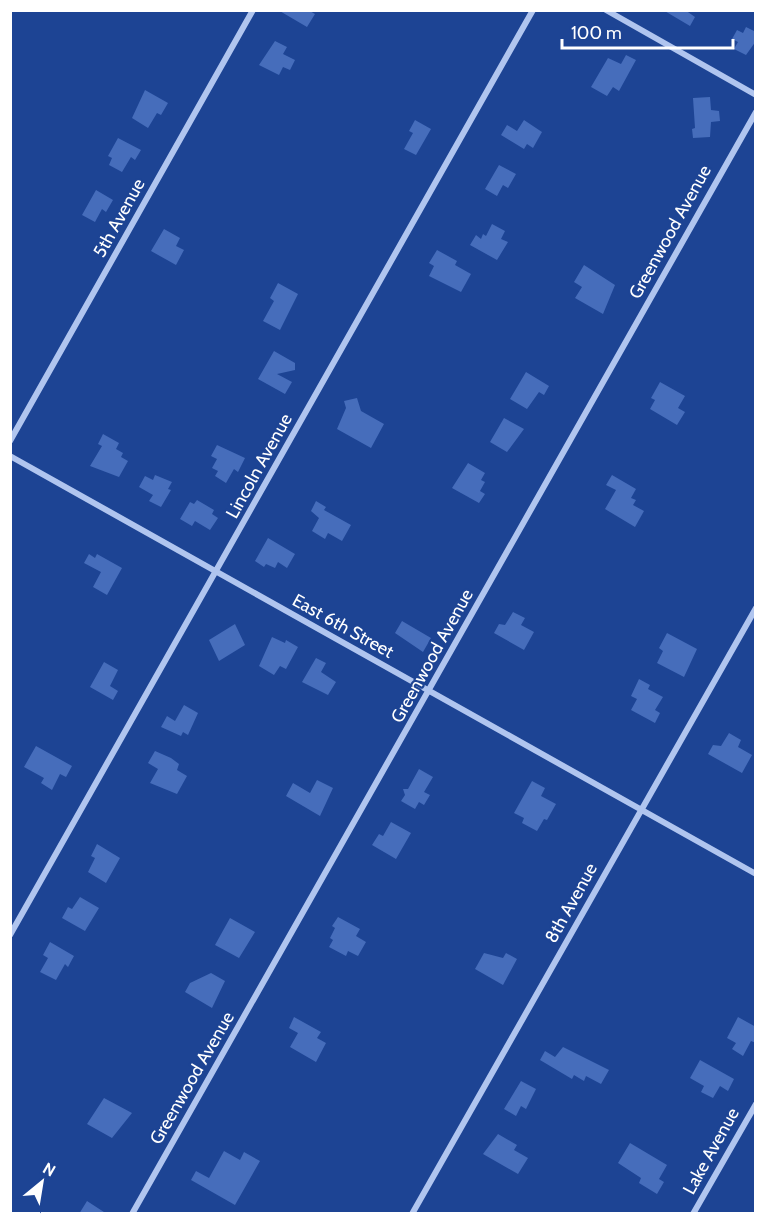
<svg xmlns="http://www.w3.org/2000/svg" width="766" height="1224" font-family="Cabin,sans-serif">
	<style>
		.building { fill: #466dbb }
		.lines { fill: none; stroke-linecap: round; stroke-linejoin: round }
		.minor { stroke: #b0c5ef; stroke-width: 6 }
		.labels { text-anchor: middle; stroke-width: 4.5; stroke-linejoin: round; paint-order: stroke }
		.street-label { font-size: 18px; fill: #fff; stroke: #1d4494 }
	</style>
	<rect width="100%" height="100%" fill="#1d4494"/>
	<path class="building" d="M278 10H308L315 14 307 27Z
		M663 10H685L695 17 690 26Z
		M746 27 756 32V41L746 55 734 49 738 42 732 39 737 30 743 33Z
		M275 41 287 47 283 54 295 60 290 70 283 67 279 75 259 65Z
		M626 55 636 60 619 91 613 87 607 96 591 87 608 58 621 64Z
		M145 90 168 103 161 115 157 113 148 128 132 118Z
		M710 97 711 110 719 111 720 121 711 122 710 137 693 138 692 129 695 128 693 98Z
		M415 120 431 129 416 155 404 149 413 133 409 131Z
		M524 120 542 132 533 148 527 144 524 149 501 135 507 125 517 131Z
		M118 138 141 150 135 160 131 157 122 172 109 165 112 158 108 156Z
		M499 165 516 174 508 188 503 185 497 196 485 189Z
		M96 190 113 200 106 212 102 209 95 222 82 215Z
		M492 224 505 231 501 239 508 242 497 260 470 245 476 235 481 239 483 234 486 236Z
		M164 229 180 238 176 246 184 250 176 265 151 251Z
		M437 250 457 261 455 265 471 274 461 292 429 276 434 266 429 263Z
		M584 265 615 285 603 314 575 298 582 287 574 282Z
		M278 283 298 294 280 330 263 321 274 301 270 298Z
		M274 351 295 363V370L277 374 292 382 285 394 258 379Z
		M526 372 549 386 544 395 539 392 527 409 510 399Z
		M660 382 685 396 678 408 685 412 677 425 650 409 655 400 651 398Z
		M357 398 361 411 384 424 371 448 337 429 346 408 344 401Z
		M504 418 524 429 507 452 490 442Z
		M103 434 119 443 116 449 123 453 121 457 128 461 119 477 90 466 102 446 98 444Z
		M217 445 245 458 238 472 234 469 226 483 215 476 218 471 212 468 217 459 211 456Z
		M468 463 485 473 481 480 485 482 480 491 485 494 479 503 452 488Z
		M155 475 172 482 168 489 171 490 161 507 149 501 153 495 139 487 145 476 153 480Z
		M612 475 636 489 631 498 636 500 633 505 644 511 635 527 605 509 616 490 606 485Z
		M197 500 214 510 212 514 218 518 210 530 195 521 192 526 180 519 190 502 194 504Z
		M316 501 326 507 324 510 351 525 342 541 328 533 325 539 312 531 319 518 311 511Z
		M268 538 295 554 287 568 278 562 275 568 266 564 264 567 255 561Z
		M89 554 95 558 97 554 122 568 107 595 93 587 101 572 84 563Z
		M513 612 525 618 521 625 534 632 524 650 494 633 499 624 505 625Z
		M402 621 431 638 423 652 395 633Z
		M235 624 245 645 219 661 209 640Z
		M667 633 697 649 684 677 657 663 663 651 659 648Z
		M272 637 285 643 286 640 298 647 286 669 280 666 274 675 259 666Z
		M316 658 326 663 321 672 336 682 328 695 302 682Z
		M104 662 118 670 110 686 118 691 113 700 90 687Z
		M639 679 650 685 648 689 663 697 655 710 660 713 655 723 631 710 637 699 631 696Z
		M184 705 198 713 188 735 183 732 181 736 161 727 167 716 175 721Z
		M729 733 741 740 738 747 752 755 742 773 708 754 713 745 721 746Z
		M36 746 72 766 66 777 60 774 52 790 41 783 44 778 24 767Z
		M155 751 171 758 179 764 177 770 187 776 177 794 150 783 158 769 148 763Z
		M419 769 433 777 424 792 430 795 424 805 419 802 415 809 401 801 405 795 403 789H408Z
		M317 780 333 788 320 816 286 796 293 783 310 793Z
		M532 781 545 788 541 796 556 804 547 820 544 819 537 831 522 823 524 818 514 813Z
		M391 822 411 833 396 859 372 845 379 834 383 836Z
		M97 844 120 858 106 883 88 872 95 858 91 856Z
		M80 897 99 908 85 931 62 918 68 907 72 909Z
		M338 917 360 929 356 936 366 942 358 956 348 951 346 956 329 947 333 940 330 938 335 928 332 926Z
		M230 918 255 932 239 958 215 945Z
		M50 942 74 956 68 967 65 964 56 980 40 972 48 958 43 955Z
		M484 953 503 958 506 953 517 959 503 985 475 969Z
		M211 973 225 981 212 1008 185 992 190 983Z
		M294 1017 321 1032 317 1038 326 1043 316 1062 290 1047 298 1033 289 1028Z
		M738 1017 756 1027V1043L751 1041 743 1056 732 1049 736 1043 727 1038Z
		M563 1047 609 1070 601 1084 586 1076 584 1081 574 1075 572 1079 540 1060 545 1051 555 1057Z
		M700 1060 734 1079 728 1091 720 1086 713 1098 701 1092 704 1086 690 1078Z
		M521 1081 536 1089 526 1109 521 1106 516 1116 504 1109Z
		M104 1098 132 1113 112 1138 87 1124Z
		M498 1134 517 1145 514 1150 528 1158 518 1174 483 1154Z
		M630 1143 667 1165 659 1179 664 1182 657 1194 639 1183 641 1178 618 1163Z
		M224 1151 240 1160 244 1152 260 1161 235 1205 191 1180 196 1171 209 1178Z
		M87 1201 107 1214H79Z"/>
	<g class="lines">
		<path class="minor" d="M606 10 756 95
			M10 441 253 10
			M10 456 756 874
			M10 935 533 10
			M132 1214 756 112
			M412 1214 756 608
			M693 1214 756 1104"/>
	</g>
	<g class="labels">
		<g class="street-label">
			<text transform="translate(119 218) rotate(-61)" y="6">5th Avenue</text>
			<text transform="translate(670 232) rotate(-61)" y="6">Greenwood Avenue</text>
			<text transform="translate(259 466) rotate(-61)" y="6">Lincoln Avenue</text>
			<text transform="translate(343 626) rotate(29)" y="6">East 6th Street</text>
			<text transform="translate(432 656) rotate(-61)" y="6">Greenwood Avenue</text>
			<text transform="translate(571 903) rotate(-61)" y="6">8th Avenue</text>
			<text transform="translate(192 1078) rotate(-60)" y="6">Greenwood Avenue</text>
			<text transform="translate(711 1151) rotate(-61)" y="6">Lake Avenue</text>
		</g>
	</g>
	<rect width="766" height="1224" fill="none" stroke="#ffffff" stroke-width="24"/>
	<g transform="translate(42 1182) rotate(30)" stroke="#1d4494" stroke-width="4.5" paint-order="stroke">
	<path d="M0-4.5L10 22L0 15L-10 22Z" fill="#ffffff"/>
	<text y="-9" font-size="16" font-weight="bold" text-anchor="middle" fill="#ffffff">N</text>
	</g>
	<path d="M562 39v9h171v-9" fill="none" stroke="#ffffff" stroke-width="3"/>
	<text x="571" y="39" font-size="18" fill="#ffffff" stroke="#1d4494" stroke-width="4.5" paint-order="stroke">100 m</text>
</svg>
